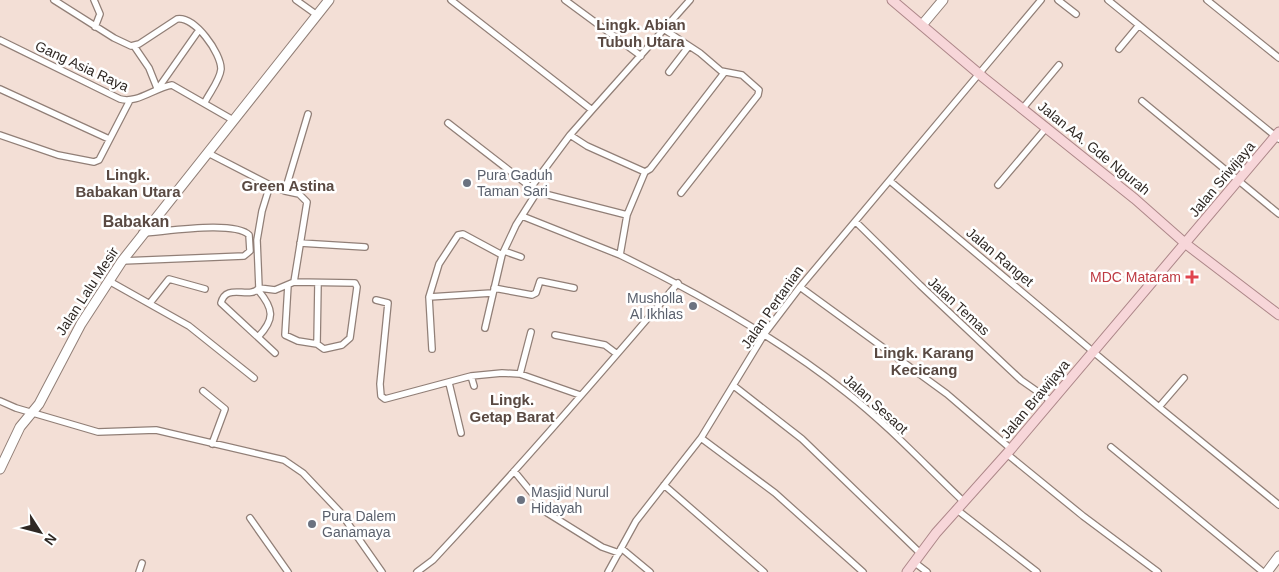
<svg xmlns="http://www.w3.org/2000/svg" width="1279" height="572" font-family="Arial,sans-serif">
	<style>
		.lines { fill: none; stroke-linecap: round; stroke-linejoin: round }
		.street-casing { stroke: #917f77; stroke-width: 8 }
		.secondary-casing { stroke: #917f77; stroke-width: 11 }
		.primary-casing { stroke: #ad8789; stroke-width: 11 }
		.street { stroke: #fff; stroke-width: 5.5 }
		.secondary { stroke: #fff; stroke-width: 9 }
		.primary { stroke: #f7d6d9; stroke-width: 9 }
		.worship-dot { fill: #6b7280; stroke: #fff; stroke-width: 2 }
		.health-dot { fill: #e0444e; stroke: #fff; stroke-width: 2 }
		.labels { text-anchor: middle; stroke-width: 5; stroke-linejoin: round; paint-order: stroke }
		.street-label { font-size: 14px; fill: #2f2824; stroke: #fff }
		.worship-label { font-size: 14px; fill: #5b616d; stroke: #fff; text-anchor: start }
		.health-label { font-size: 14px; fill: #be3a42; stroke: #fff; text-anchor: end }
		.neighbourhood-label { font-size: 15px; font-weight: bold; fill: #594942; stroke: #fff }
		.quarter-label { font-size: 16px; font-weight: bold; fill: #594942; stroke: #fff }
	</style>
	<rect width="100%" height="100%" fill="#f3dfd6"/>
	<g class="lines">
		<g class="street-casing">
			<path id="street" d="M54 0 114 38 131 46 139 44 177 19C195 16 221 53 221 69 220 80 210 92 205 102
				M94 0 100 14 95 27
				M296 0 317 15
				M451 0 592 110 690 0
				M565 0 641 56
				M1058 0 1076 14
				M1108 0 1279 139
				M1207 0 1279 58
				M665 30 700 53 721 71 742 75 759 90 758 95 681 193
				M0 40 120 99C137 104 154 88 172 85L233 120
				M134 46 149 68 157 88
				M1119 49 1139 25
				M669 72 689 46
				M159 87 199 30
				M0 89 109 139
				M1142 101 1279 214
				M1023 108 1059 65
				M448 123 537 192
				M0 135 58 155 94 162 99 160 129 102
				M570 135 587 146 645 172
				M208 153 270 185 262 211 257 240 259 288C250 300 226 282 221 303L275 353
				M645 172 650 169 724 73
				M890 181 1159 407 1279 505
				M270 185 285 191 308 114
				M998 185 1047 127
				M532 186 570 135 592 110
				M285 191 299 194 307 202 294 282
				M537 192 627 215 620 255C700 294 776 337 847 393 888 425 925 465 963 501
				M627 215 645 172
				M522 216 620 255
				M856 222 920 285 1021 380 1051 401
				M300 243 365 247
				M504 251 521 257
				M122 261 244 256 250 251 249 235C234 220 164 232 142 233
				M109 281 189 326 254 378
				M288 285 285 335 298 341 317 344
				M800 287 947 394 1011 449
				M259 288 275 290 294 282 355 283 357 287 350 338 342 345 324 349 317 344 318 283
				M494 288 532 295 536 293 540 281 574 288
				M429 297 439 264 458 235 463 234 502 255
				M376 300 388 303 380 384 381 396 385 399 471 376 502 373 520 374 580 395
				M150 303 169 279 205 289
				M485 328 502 255 516 225 537 192
				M555 335 605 345 617 354
				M258 337C275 319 274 309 258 290
				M432 349 429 297 492 293
				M520 374 531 332
				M471 376 474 386
				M449 383 461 433
				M734 386 802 439 920 553
				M203 391 225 409 212 444
				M0 401 16 408 98 432 156 430 284 460 303 473 340 512 382 572
				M1159 407 1184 378
				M701 438 775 493 863 572
				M1111 447 1263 572
				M1007 454 1083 516 1158 572
				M514 471 541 504V509L602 547 619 553
				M664 485 764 572
				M956 509 1037 572
				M250 518 288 572
				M621 548 650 572
				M914 562 927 572
				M139 572 142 563
				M417 572 433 560C517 470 598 377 678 283
				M608 572 636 521 701 438 765 333 800 287 1041 0"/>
		</g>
		<g class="secondary-casing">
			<path id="secondary" d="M922 25 943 0
				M0 469 20 427 39 404 81 324 122 261 329 0
				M1267 572 1279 556"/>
		</g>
		<g class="primary-casing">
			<path id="primary" d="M892 0 984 78 1135 199 1186 244 1279 315
				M907 572 936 533 1011 449 1279 132"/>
		</g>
		<use href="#street" class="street"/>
		<use href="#secondary" class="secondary"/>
		<use href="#primary" class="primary"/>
	</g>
	<g class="worship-dot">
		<circle cx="467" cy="183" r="5"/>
		<circle cx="693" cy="306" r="5"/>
		<circle cx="521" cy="500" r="5"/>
		<circle cx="312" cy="524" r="5"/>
	</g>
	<path class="health-dot" d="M1189.5 269.5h5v5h5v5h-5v5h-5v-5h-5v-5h5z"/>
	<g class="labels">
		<g class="street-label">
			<text transform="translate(82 66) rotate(25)" y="5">Gang Asia Raya</text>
			<text transform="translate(1094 148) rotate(39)" y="5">Jalan AA. Gde Ngurah</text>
			<text transform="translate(1222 179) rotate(-50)" y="5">Jalan Sriwijaya</text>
			<text transform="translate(1000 257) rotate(40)" y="5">Jalan Ranget</text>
			<text transform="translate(87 291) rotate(-57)" y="5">Jalan Lalu Mesir</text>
			<text transform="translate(959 306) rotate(43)" y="5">Jalan Temas</text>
			<text transform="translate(772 307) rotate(-55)" y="5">Jalan Pertanian</text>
			<text transform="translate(1035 399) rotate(-50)" y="5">Jalan Brawijaya</text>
			<text transform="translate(876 404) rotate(42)" y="5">Jalan Sesaot</text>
		</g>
		<g class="worship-label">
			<text x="477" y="180">Pura Gaduh<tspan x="477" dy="16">Taman Sari</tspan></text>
			<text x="683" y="303" text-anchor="end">Musholla<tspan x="683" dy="16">Al Ikhlas</tspan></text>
			<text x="531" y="497">Masjid Nurul<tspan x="531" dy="16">Hidayah</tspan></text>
			<text x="322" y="521">Pura Dalem<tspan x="322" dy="16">Ganamaya</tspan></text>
		</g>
		<g class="health-label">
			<text x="1181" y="282">MDC Mataram</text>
		</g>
		<g class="neighbourhood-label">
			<text x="641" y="30">Lingk. Abian<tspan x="641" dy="17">Tubuh Utara</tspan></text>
			<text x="128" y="180">Lingk.<tspan x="128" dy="17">Babakan Utara</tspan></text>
			<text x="288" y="191">Green Astina</text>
			<text x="924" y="358">Lingk. Karang<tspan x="924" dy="17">Kecicang</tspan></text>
			<text x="512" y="405">Lingk.<tspan x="512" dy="17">Getap Barat</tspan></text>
		</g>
		<g class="quarter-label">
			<text x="136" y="227">Babakan</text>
		</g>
	</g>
	<g transform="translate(40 532) rotate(126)" stroke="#ffffff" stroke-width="4" paint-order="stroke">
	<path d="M0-4L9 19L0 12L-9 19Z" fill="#2f2824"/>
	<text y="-8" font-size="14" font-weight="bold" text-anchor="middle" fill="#2f2824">N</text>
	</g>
</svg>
